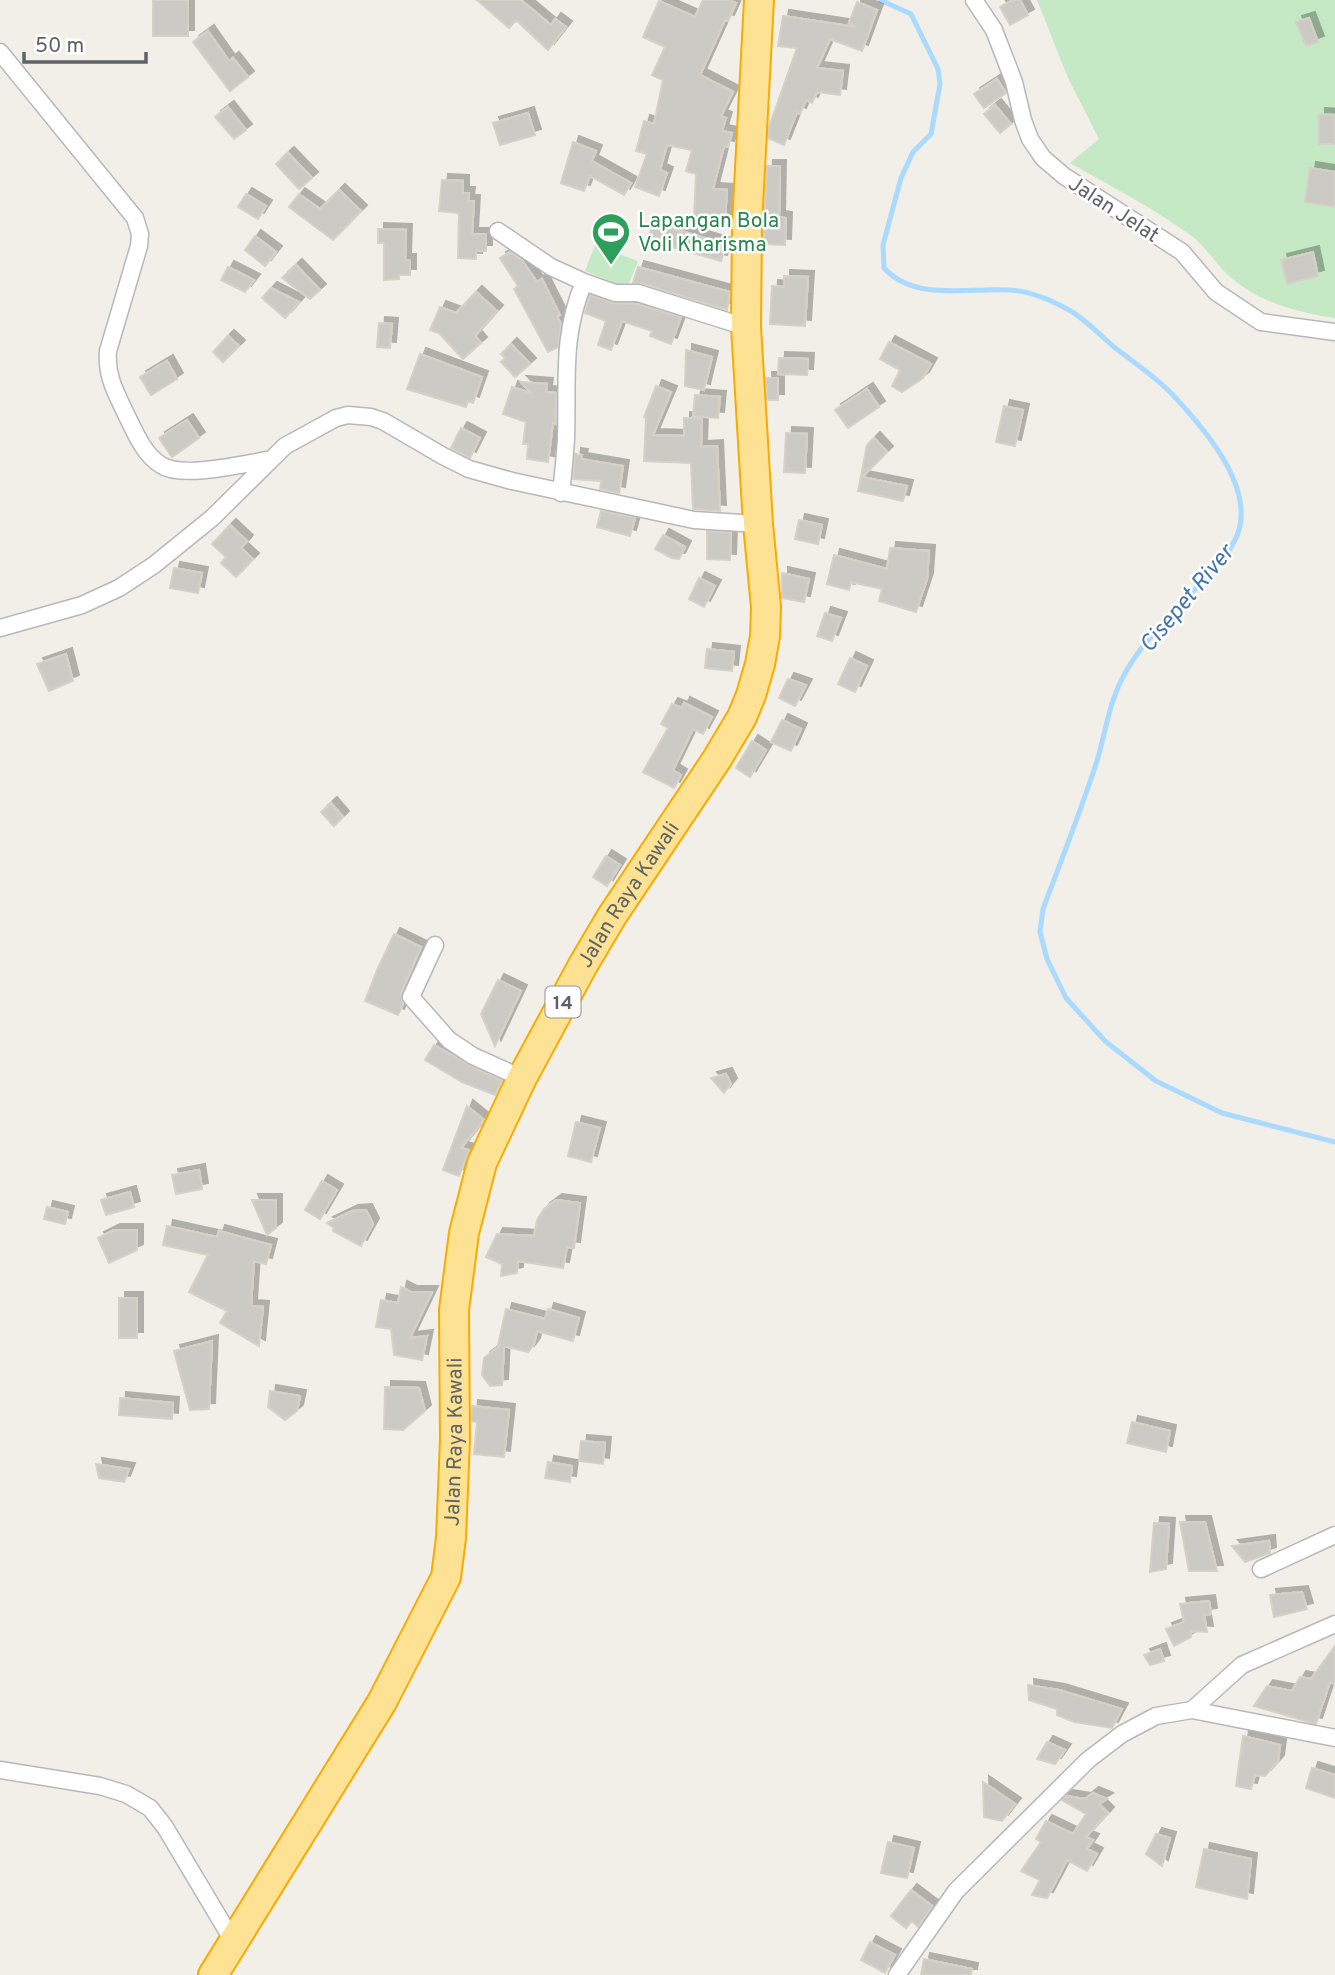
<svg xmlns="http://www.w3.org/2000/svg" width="1335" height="1975" font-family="Overpass,sans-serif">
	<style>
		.green { fill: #c5e8c5 }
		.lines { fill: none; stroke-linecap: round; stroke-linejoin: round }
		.stream { stroke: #aadaff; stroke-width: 5 }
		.building { fill: #cccac5; stroke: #d6d1c6; stroke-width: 2; filter: url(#shadow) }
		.street-casing { stroke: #b5b8bc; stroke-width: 19 }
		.highway-casing { stroke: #f9ab00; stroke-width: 32 }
		.street { stroke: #fff; stroke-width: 16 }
		.highway { stroke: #fde293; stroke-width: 28 }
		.labels { text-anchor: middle; stroke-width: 5; stroke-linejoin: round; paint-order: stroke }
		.shield { fill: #fff; stroke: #8f9295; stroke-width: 2 }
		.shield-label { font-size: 19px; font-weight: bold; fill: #5f6368 }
		.street-label { font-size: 21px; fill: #5f6368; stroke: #fff }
		.leisure-label { font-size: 21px; fill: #27864d; stroke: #fff; text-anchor: start }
		.water-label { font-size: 23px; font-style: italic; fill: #4174aa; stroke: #fff }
	</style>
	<defs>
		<filter id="shadow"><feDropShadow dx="6" dy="-6" stdDeviation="0" flood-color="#0004"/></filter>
	</defs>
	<rect width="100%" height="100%" fill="#f1efe8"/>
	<path class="green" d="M1037 0H1335V318C1296 312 1257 302 1227 274 1215 263 1207 248 1194 238 1156 209 1112 187 1070 163L1099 139 1068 78Z
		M595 245 638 261 627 288 585 271Z"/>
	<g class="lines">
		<path class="stream" d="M880 0 911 14 938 69 940 84 931 134 913 152 901 178 883 245 884 268C915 302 968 287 1010 290 1031 291 1051 300 1069 310 1085 319 1100 335 1114 347 1133 362 1155 376 1172 394 1203 427 1260 491 1235 540 1227 556 1215 568 1203 581 1175 611 1140 642 1122 679 1108 706 1105 736 1096 764 1080 813 1061 861 1043 909L1040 932 1047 959 1066 998 1105 1041 1156 1081 1222 1113 1335 1142"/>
	</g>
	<path class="building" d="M153 0H188V36H153Z
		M477 0H521L551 25 555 19 566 27 548 50 516 20 509 28Z
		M703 0H728L736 3 728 21 725 20 700 75 733 92 721 116 726 118 722 131 732 133 728 147 724 146 713 189 727 190 725 220 694 219 696 174 686 171 692 150 667 145 660 170 667 173 659 196 635 187 647 154 636 151 644 121 654 124 663 80 652 75 665 47 643 37 659 1 695 17Z
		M1013 0H1020L1028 15 1010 25 1000 7Z
		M857 2 877 10 862 51 830 39 817 68 843 71 840 95 817 92 812 103 806 100 800 114 797 112 784 145 768 138 769 127 797 48 778 46 783 16 856 27 849 23Z
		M1309 18 1318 42 1306 46 1296 22Z
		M208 31 229 61 233 58 248 77 230 91 193 42Z
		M997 79 1006 93 984 108 974 94Z
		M995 105 1011 124 1000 133 984 114Z
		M228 107 246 130 234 139 215 117Z
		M528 113 535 135 500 145 493 123Z
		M1319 114 1335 115V144H1319Z
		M573 142 596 151 592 161 631 183 624 195 590 176 584 191 561 183Z
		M288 153 312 178 299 189 276 164Z
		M767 166H780L779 217 786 218 785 245 763 244Z
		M1310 168 1335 172V207L1305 202Z
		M442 180 463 181V193H469L468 201H474L472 234H486V251H476V259L458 258 459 213 439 211Z
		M339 190 361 211 333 240 289 207 299 194 320 209Z
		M246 194 266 206 258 219 238 207Z
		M653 223 726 244 721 261 648 240Z
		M378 229 406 230 405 260H410V275H399V279L384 280V243H378Z
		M255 236 276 252 265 266 245 250Z
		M510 252 521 259 537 282 542 279 560 315 557 316 561 324 558 347 548 352 514 289 518 286 500 258Z
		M1313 252 1318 276 1287 284 1281 260Z
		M296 265 320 290 310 299 282 278Z
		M228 267 254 280 245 292 221 280Z
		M638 267 730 292 727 310 641 283H633Z
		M784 276 808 277 805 326 770 324 772 286 784 287Z
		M271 288 299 302 285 318 262 298Z
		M476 292 497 311 475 336 481 343 463 359 439 333 430 330 440 307 456 313Z
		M590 295 612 303 636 304 681 317 671 344 650 336 652 331 622 321 611 350 598 345 606 321 585 313Z
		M379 323 392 324 390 348 377 347Z
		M228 336 239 346 223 362 213 352Z
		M889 342 931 364 923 378 902 392 892 386 900 370 880 359Z
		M511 344 530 364 515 377 501 362 505 358 501 354Z
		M686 350 712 357 704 390 685 386Z
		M420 354 482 377 473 403 468 401 466 407 407 389Z
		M779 358 808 359 807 375 778 374Z
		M167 361 177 379 151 395 140 377Z
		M766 378H778V400H767Z
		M521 382 547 384 546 392 556 393V424L553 423 548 462 527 459 528 444H523L526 422 503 414 512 387 531 393Z
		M656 386 671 392 653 435 684 436V418L702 419 701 447 717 446 720 511 693 509 691 463 644 461 646 418 644 417Z
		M867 389 879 407 848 428 835 410Z
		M695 395 720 397 718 418 693 416Z
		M1004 406 1023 410 1015 446 996 442Z
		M187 420 199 438 172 457 159 438Z
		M461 428 480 438 470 458 451 448Z
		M786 433 807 434 805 473 784 472Z
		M874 438 887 452 862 477 907 486 903 501 858 491 867 445Z
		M575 454 582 455 581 459 623 466 619 493 600 489 601 481 573 479Z
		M601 511 635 518 630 536 597 527Z
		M799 520 822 525 818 544 795 539Z
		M230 525 247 541 241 548 253 559 236 577 221 563 226 557 212 544Z
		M707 531 731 533 730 560 707 559Z
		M663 535 685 547 679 559 672 558 655 549Z
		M890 548 929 551 927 579 916 612 879 601 882 589 851 582 849 590 827 584 834 555 887 569Z
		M174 568 202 573 198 593 170 588Z
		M782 573 809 579 804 602 782 598Z
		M699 578 715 586 704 607 689 599Z
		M825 613 841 618 832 641 817 636Z
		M707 649 734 652 732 671 705 668Z
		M66 654 73 681 49 691 37 664Z
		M850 658 867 666 855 692 838 684Z
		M788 679 806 685 795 706 779 698Z
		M684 703 712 717 703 734 693 729 673 770 681 775 674 788 643 772 668 728 661 724 672 704 682 708Z
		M782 720 801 729 791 751 771 742Z
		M752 741 766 750 750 777 736 768Z
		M331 803 343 817 334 826 321 812Z
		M606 856 620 865 607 886 593 877Z
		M394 934 421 947 401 993 403 1004 398 1015 365 1001 378 968Z
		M498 980 521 991 495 1046 481 1014Z
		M434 1045 469 1065 502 1081 495 1095 462 1082 425 1060Z
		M726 1074 731 1084 724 1093 711 1078Z
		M467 1106 484 1120 461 1148 469 1150 459 1176 443 1170Z
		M576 1122 600 1128 591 1162 568 1156Z
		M199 1170 202 1189 176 1194 172 1175Z
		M322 1181 337 1190 320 1219 305 1210Z
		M130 1192 134 1207 106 1215 101 1200Z
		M252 1200H276V1228L267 1235Z
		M556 1200 580 1203 574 1248 567 1247 563 1268 518 1261 517 1273 501 1276 502 1264 486 1257 497 1234 534 1236 537 1220 544 1209Z
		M47 1207 68 1212 65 1224 44 1219Z
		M366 1210 373 1224 361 1246 333 1231 334 1228 327 1223 352 1211Z
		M167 1226 217 1237 219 1231 271 1245 266 1264 254 1261 251 1306 263 1307 259 1346 220 1323 227 1311 189 1292 208 1255 163 1245Z
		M114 1230H137V1250L109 1263 98 1238Z
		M401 1287 411 1292H432L410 1338 427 1336 422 1360 394 1355 391 1329 376 1327 381 1300 398 1303Z
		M119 1298H137V1338H119Z
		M506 1309 545 1319 548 1309 579 1318 573 1341 537 1331 534 1344 528 1352 504 1346 502 1385 490 1386 482 1375 484 1358 501 1345H498Z
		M212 1341 209 1409 190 1410 174 1351Z
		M385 1387 419 1388 425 1411 403 1430 384 1429Z
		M270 1391 300 1396 297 1411 285 1420 268 1407Z
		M120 1398 173 1403 172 1419 119 1415Z
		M472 1406 509 1410 504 1457 474 1454 477 1422 471 1421Z
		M1132 1422 1170 1431 1166 1452 1127 1443Z
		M581 1441 605 1443 603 1464 579 1461Z
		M548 1462 572 1466 570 1482 545 1478Z
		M96 1464 129 1469 124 1482 99 1478Z
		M1180 1522H1205L1217 1571H1189Z
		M1154 1523 1169 1524 1166 1569 1150 1572Z
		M1269 1541 1270 1553 1245 1562 1232 1546Z
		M1302 1592 1307 1609 1274 1617 1270 1595Z
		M1209 1601 1211 1614 1204 1615 1207 1632 1191 1631V1637L1174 1646 1166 1629 1184 1622 1180 1604Z
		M1335 1646V1684L1330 1682 1316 1724 1254 1706 1267 1686 1292 1691 1300 1677 1311 1679Z
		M1160 1649 1164 1661 1150 1665 1144 1655Z
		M1028 1685 1059 1690 1122 1709 1112 1728 1074 1722 1057 1715V1709L1029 1700Z
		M1243 1736 1280 1745 1278 1761 1265 1776 1255 1775 1251 1789 1236 1786Z
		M1047 1742 1065 1750 1055 1764 1037 1759Z
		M1312 1768 1335 1775V1798L1306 1788Z
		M983 1782 1015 1804 1002 1821 984 1817Z
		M1093 1793 1107 1799 1099 1804 1108 1813 1086 1837 1093 1840 1087 1849 1097 1854 1087 1871 1067 1860 1047 1898 1032 1895 1040 1880 1021 1871 1041 1842 1036 1839 1046 1821 1073 1834 1086 1814 1062 1800 1067 1796 1085 1799Z
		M1156 1834 1170 1838 1162 1866 1146 1854Z
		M888 1842 914 1848 907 1878 881 1873Z
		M1204 1849 1251 1859 1247 1899 1196 1887Z
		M911 1890 932 1906 918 1927 912 1921 906 1928 891 1916Z
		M870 1942 895 1955 885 1973 861 1960Z
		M924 1959 972 1969 971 1975H921Z"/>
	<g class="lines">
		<g class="street-casing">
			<path id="street" d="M974 0 994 30 1014 82 1023 120 1030 139 1043 158 1064 176 1182 252 1216 292 1261 322 1335 332
				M0 52 135 218 140 234 139 246 108 351C106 375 115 391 125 412 134 430 143 454 161 465 182 479 243 464 268 460
				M498 231 551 267 584 282 615 293H638L746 327
				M561 493C563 475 565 457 566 438 568 381 561 337 584 282
				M0 628 82 605 119 588 154 565 212 518 285 446 336 418 348 415 371 417 383 421 443 456 469 469 512 481 694 520 758 524
				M435 945 411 997 449 1040 473 1056 522 1078
				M1261 1569 1335 1535
				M1192 1710 1242 1665 1335 1624
				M0 1770 100 1786 126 1794 150 1808 165 1827 233 1941
				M897 1975 956 1891 1088 1760 1122 1734 1156 1716 1192 1710 1335 1738"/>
		</g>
		<g class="highway-casing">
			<g id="highway">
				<path id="s1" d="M213 1975 382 1702 446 1577 451 1538 455 1440 454 1310 464 1233 482 1163 522 1078 583 965 612 916 717 759 742 717 751 695 760 664 765 636 766 607 758 524 746 327 747 225 759 0"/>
			</g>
		</g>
		<use href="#street" class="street"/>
		<use href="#highway" class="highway"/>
	</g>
	<defs>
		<g id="stadium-pin" transform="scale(2.0125)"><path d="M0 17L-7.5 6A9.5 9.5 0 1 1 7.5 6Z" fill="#2e9e5b" stroke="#fff"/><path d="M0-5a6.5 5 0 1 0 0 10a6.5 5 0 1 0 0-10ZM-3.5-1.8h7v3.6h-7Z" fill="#fff"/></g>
	</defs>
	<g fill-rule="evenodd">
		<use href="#stadium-pin" x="611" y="232"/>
	</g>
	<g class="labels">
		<rect class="shield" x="545.5" y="986.5" width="35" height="31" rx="5"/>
		<g class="shield-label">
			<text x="563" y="1009">14</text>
		</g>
		<g class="street-label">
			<text transform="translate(1114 209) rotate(33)" y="7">Jalan Jelat</text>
			<text dy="7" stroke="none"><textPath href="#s1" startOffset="1185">Jalan Raya Kawali</textPath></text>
			<text dy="7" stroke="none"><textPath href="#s1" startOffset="597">Jalan Raya Kawali</textPath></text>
		</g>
		<g class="leisure-label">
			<text x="638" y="227">Lapangan Bola<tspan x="638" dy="24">Voli Kharisma</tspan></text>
		</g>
		<g class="water-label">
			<text transform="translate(1186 598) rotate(-50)" y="8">Cisepet River</text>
		</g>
	</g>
	<path d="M24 52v10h122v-10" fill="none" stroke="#5f6368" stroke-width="3.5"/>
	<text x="35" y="52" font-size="21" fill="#5f6368" stroke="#ffffff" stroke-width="5" paint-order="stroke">50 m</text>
</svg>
